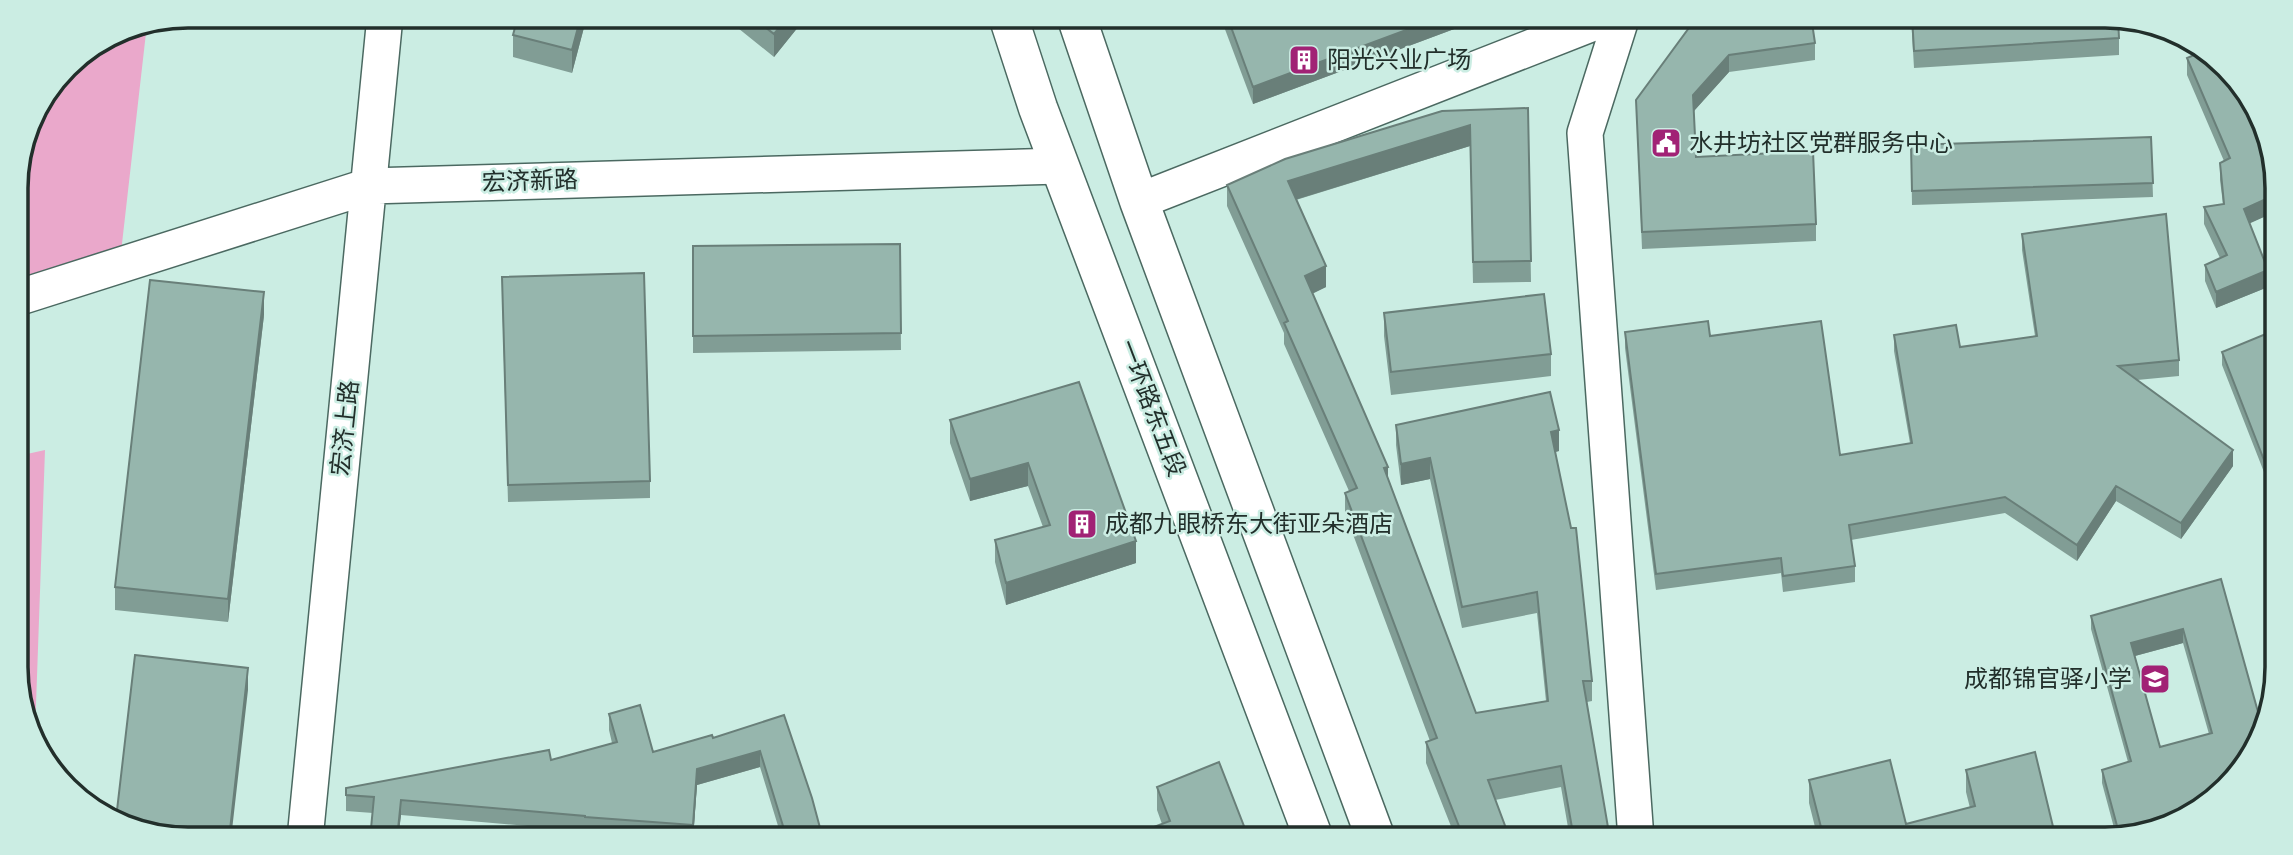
<svg xmlns="http://www.w3.org/2000/svg" width="2293" height="855" font-family="'Alegreya Sans','Noto Sans SC',sans-serif">
	<style>
		.green { fill: #eaa8cb }
		.lines { fill: none; stroke-linecap: round; stroke-linejoin: round }
		.minor-casing { stroke: #4b6961; stroke-width: 38 }
		.major-casing { stroke: #4b6961; stroke-width: 41 }
		.minor { stroke: #fff; stroke-width: 35 }
		.major { stroke: #fff; stroke-width: 38 }
		.wall { fill: #819d95; fill-rule: evenodd }
		.shaded-wall { fill: #697f79 }
		.building { fill: #96b6ad; stroke: #697f79; stroke-width: 2; fill-rule: evenodd }
		.labels { text-anchor: middle; stroke-width: 5; stroke-linejoin: round; paint-order: stroke }
		.poi-label { font-size: 24px; fill: #222f2b; stroke: #cbede3; text-anchor: start }
		.street-label { font-size: 24px; fill: #222f2b; stroke: #cbede3 }
		.rim { fill: none; stroke: #222f2b; stroke-width: 3.5 }
	</style>
	<rect width="100%" height="100%" fill="#cbede3"/>
	<path class="green" d="M147 24 119 270 17 287 16 176 34 111 74 59 122 29Z
		M45 450 35 733 19 700 18 456Z"/>
	<g class="lines">
		<g class="minor-casing">
			<path id="minor" d="M1622 16 1585 133 1636 839
				M1139 201 1611 16
				M17 298 369 186 1060 166
				M305 839 385 16"/>
		</g>
		<g class="major-casing">
			<path id="major" d="M1008 16 1038 108 1314 839
				M1076 16 1139 201 1376 839"/>
		</g>
		<use href="#minor" class="minor"/>
		<use href="#major" class="major"/>
	</g>
	<path class="wall" d="M518 16H587L572 73 513 57V35Z
		M723 16H807L774 57Z
		M1220 16H1489L1253 104Z
		M1911 16H2105L2119 38V55L1914 68Z
		M1697 17 1815 43V60L1729 72 1694 111 1696 157 1816 224V241L1642 249 1636 100Z
		M2187 58 2275 212 2249 223 2268 287 2216 308 2205 281V265L2220 258 2204 224V207L2223 204 2220 180V163L2224 161 2187 75Z
		M1528 108 1531 282 1473 283 1470 146 1296 200 1326 287 1312 294 1388 478 1476 713 1546 701 1537 613 1462 628 1430 479 1401 485 1396 445V425L1559 451 1555 452 1592 681V701L1587 702 1610 839H1570L1561 787 1495 800 1510 839H1456L1426 763V742L1430 741 1345 513V493L1349 491 1284 344V333L1227 206V185Z
		M2151 137 2153 197 1912 205 1911 145Z
		M2022 234 2179 360V376L2137 380 2233 466 2181 539 2116 501 2077 561 2005 513 1851 540 1855 566V582L1783 592 1781 573 1656 590 1625 348V332L1710 336 1840 455 1910 443 1894 351V335L1960 347 2035 336 2022 250Z
		M900 244 901 350 693 353V246Z
		M502 294 650 481V498L508 502Z
		M1384 313 1551 354V376L1391 395 1384 336Z
		M264 315 228 622 115 610V587Z
		M2273 331 2271 490 2222 365V352Z
		M1079 382 1136 563 1006 605 995 562V540L1043 527 1028 486 970 501 950 443V420Z
		M2221 579 2260 719 2210 804 2117 839 2102 783V770L2128 762 2091 629V616ZM2183 643 2209 734 2160 747 2135 656Z
		M609 714 653 752 713 738 784 715 823 839H782L760 767 697 785 693 839H676L585 833V831L401 815 398 839H370L373 813 346 811V788L551 760 612 743 609 730Z
		M1966 770 2056 839H1818L1809 803V780L1906 824 1970 808 1966 792Z
		M1157 787 1249 839 1162 824 1157 810Z"/>
	<path class="shaded-wall" d="M581 16H587L572 73V50Z
		M789 16H807L774 57V34Z
		M1444 16H1489L1253 104V87Z
		M1729 55V72L1693 112V95Z
		M1470 125V146L1288 202V181Z
		M2275 195V212L2244 226V209Z
		M1326 266V287L1305 297V276Z
		M2268 270V287L2216 308V292Z
		M264 292V315L228 622V599Z
		M1559 430V451L1551 453V432Z
		M2233 450V466L2181 539V523Z
		M1430 458V479L1401 485V464Z
		M1028 463V486L970 501V479Z
		M1388 467V488L1384 468Z
		M2116 486V501L2077 561V545Z
		M1136 541V563L1006 605V583Z
		M2183 629V643L2131 657V643Z
		M248 668V690L231 839H229Z
		M760 751V767L697 785 693 839V825L697 769Z
		M401 800V815L398 839H397Z"/>
	<path class="building" d="M518 16H581L572 50 513 35Z
		M751 16H789L774 34Z
		M1227 16H1444L1253 87Z
		M1708 16H1811L1815 43 1729 55 1693 95 1696 157 1813 151 1816 224 1642 232 1636 100 1697 17Z
		M1912 16H2105L2118 18 2119 38 1914 51Z
		M2199 53 2241 83 2276 165 2275 195 2244 209 2268 270 2216 292 2205 265 2227 255 2204 207 2224 204 2220 163 2230 158 2187 58Z
		M1528 108 1531 261 1473 262 1470 125 1288 181 1326 266 1305 276 1388 467 1384 468 1476 713 1548 701 1537 592 1462 607 1430 458 1401 464 1396 425 1550 392 1559 430 1551 432 1571 528H1576L1592 681H1583L1610 839H1574L1561 766 1488 780 1510 839H1464L1426 742 1437 738 1345 493 1357 488 1284 323 1288 321 1227 185 1285 159 1442 111Z
		M2151 137 2153 183 1912 191 1911 145Z
		M2166 214 2179 360 2118 366 2233 450 2181 523 2116 486 2077 545 2005 497 1849 525 1855 566 1783 576 1781 558 1656 574 1625 332 1708 321 1710 336 1821 321 1840 455 1912 443 1894 335 1956 325 1960 347 2037 336 2022 234Z
		M900 244 901 333 693 336V246Z
		M644 273 650 481 508 485 502 277Z
		M150 280 264 292 228 599 115 587Z
		M1544 294 1551 354 1391 372 1384 313Z
		M2273 331 2271 478 2222 352Z
		M1079 382 1136 541 1006 583 995 540 1050 525 1028 463 970 479 950 420Z
		M2221 579 2260 719 2268 717V723L2210 804 2120 837 2102 770 2131 761 2091 616ZM2183 629 2212 733 2160 747 2131 643Z
		M135 655 248 668 229 839H188L132 830 116 819Z
		M640 705 653 752 712 735 713 738 784 715 812 798 823 839H787L760 751 697 769 693 825 585 817V816L401 800 397 839H370L374 797 346 795V788L549 750 551 760 617 742 609 714Z
		M2035 752 2056 839H1824L1809 780 1890 760 1906 824 1975 806 1966 770Z
		M1219 762 1249 839H1122L1170 821 1157 787Z
		M718 827 763 839H715Z"/>
	<defs>
		<g id="building-square" transform="scale(1.575)"><rect x="-9" y="-9" width="18" height="18" rx="4" fill="#a12275" stroke="#cbede3"/><path d="M-4-6H4V6H1V3H-1V6H-4ZM-2.5-4.3h1.7v1.8h-1.7ZM.8-4.3h1.7v1.8H.8ZM-2.5-1h1.7V.8h-1.7ZM.8-1h1.7V.8H.8Z" fill="#fff"/></g>
		<g id="civic-square" transform="scale(1.575)"><rect x="-9" y="-9" width="18" height="18" rx="4" fill="#a12275" stroke="#cbede3"/><path d="M-.6-6.5H3V-4.5H.6V-3L4-1V1h2V6H-6V1h2V-1L-.6-3ZM-1.2 2.5V6h2.4V2.5Z" fill="#fff"/></g>
		<g id="school-square" transform="scale(1.575)"><rect x="-9" y="-9" width="18" height="18" rx="4" fill="#a12275" stroke="#cbede3"/><path d="M0-5L7-2L0 1L-7-2ZM-4 1L0 2.5L4 1V4Q0 6-4 4Z" fill="#fff"/></g>
	</defs>
	<g fill-rule="evenodd">
		<use href="#building-square" x="1304" y="60"/>
		<use href="#civic-square" x="1666" y="143"/>
		<use href="#building-square" x="1082" y="524"/>
		<use href="#school-square" x="2155" y="679"/>
	</g>
	<g class="labels">
		<g class="poi-label">
			<text x="1327" y="68">阳光兴业广场</text>
			<text x="1689" y="151">水井坊社区党群服务中心</text>
			<text x="1105" y="532">成都九眼桥东大街亚朵酒店</text>
			<text x="2132" y="687" text-anchor="end">成都锦官驿小学</text>
		</g>
		<g class="street-label">
			<text transform="translate(530 181) rotate(-2)" y="8">宏济新路</text>
			<text transform="translate(1152 408) rotate(69)" y="8">一环路东五段</text>
			<text transform="translate(345 428) rotate(-84)" y="8">宏济上路</text>
		</g>
	</g>
	<path d="M0 0H2293V855H0ZM188 28H2105A160 160 0 0 1 2265 188V667A160 160 0 0 1 2105 827H188A160 160 0 0 1 28 667V188A160 160 0 0 1 188 28Z" fill="#cbede3" fill-rule="evenodd"/>
	<path class="rim" d="M188 28H2105A160 160 0 0 1 2265 188V667A160 160 0 0 1 2105 827H188A160 160 0 0 1 28 667V188A160 160 0 0 1 188 28Z"/>
</svg>
